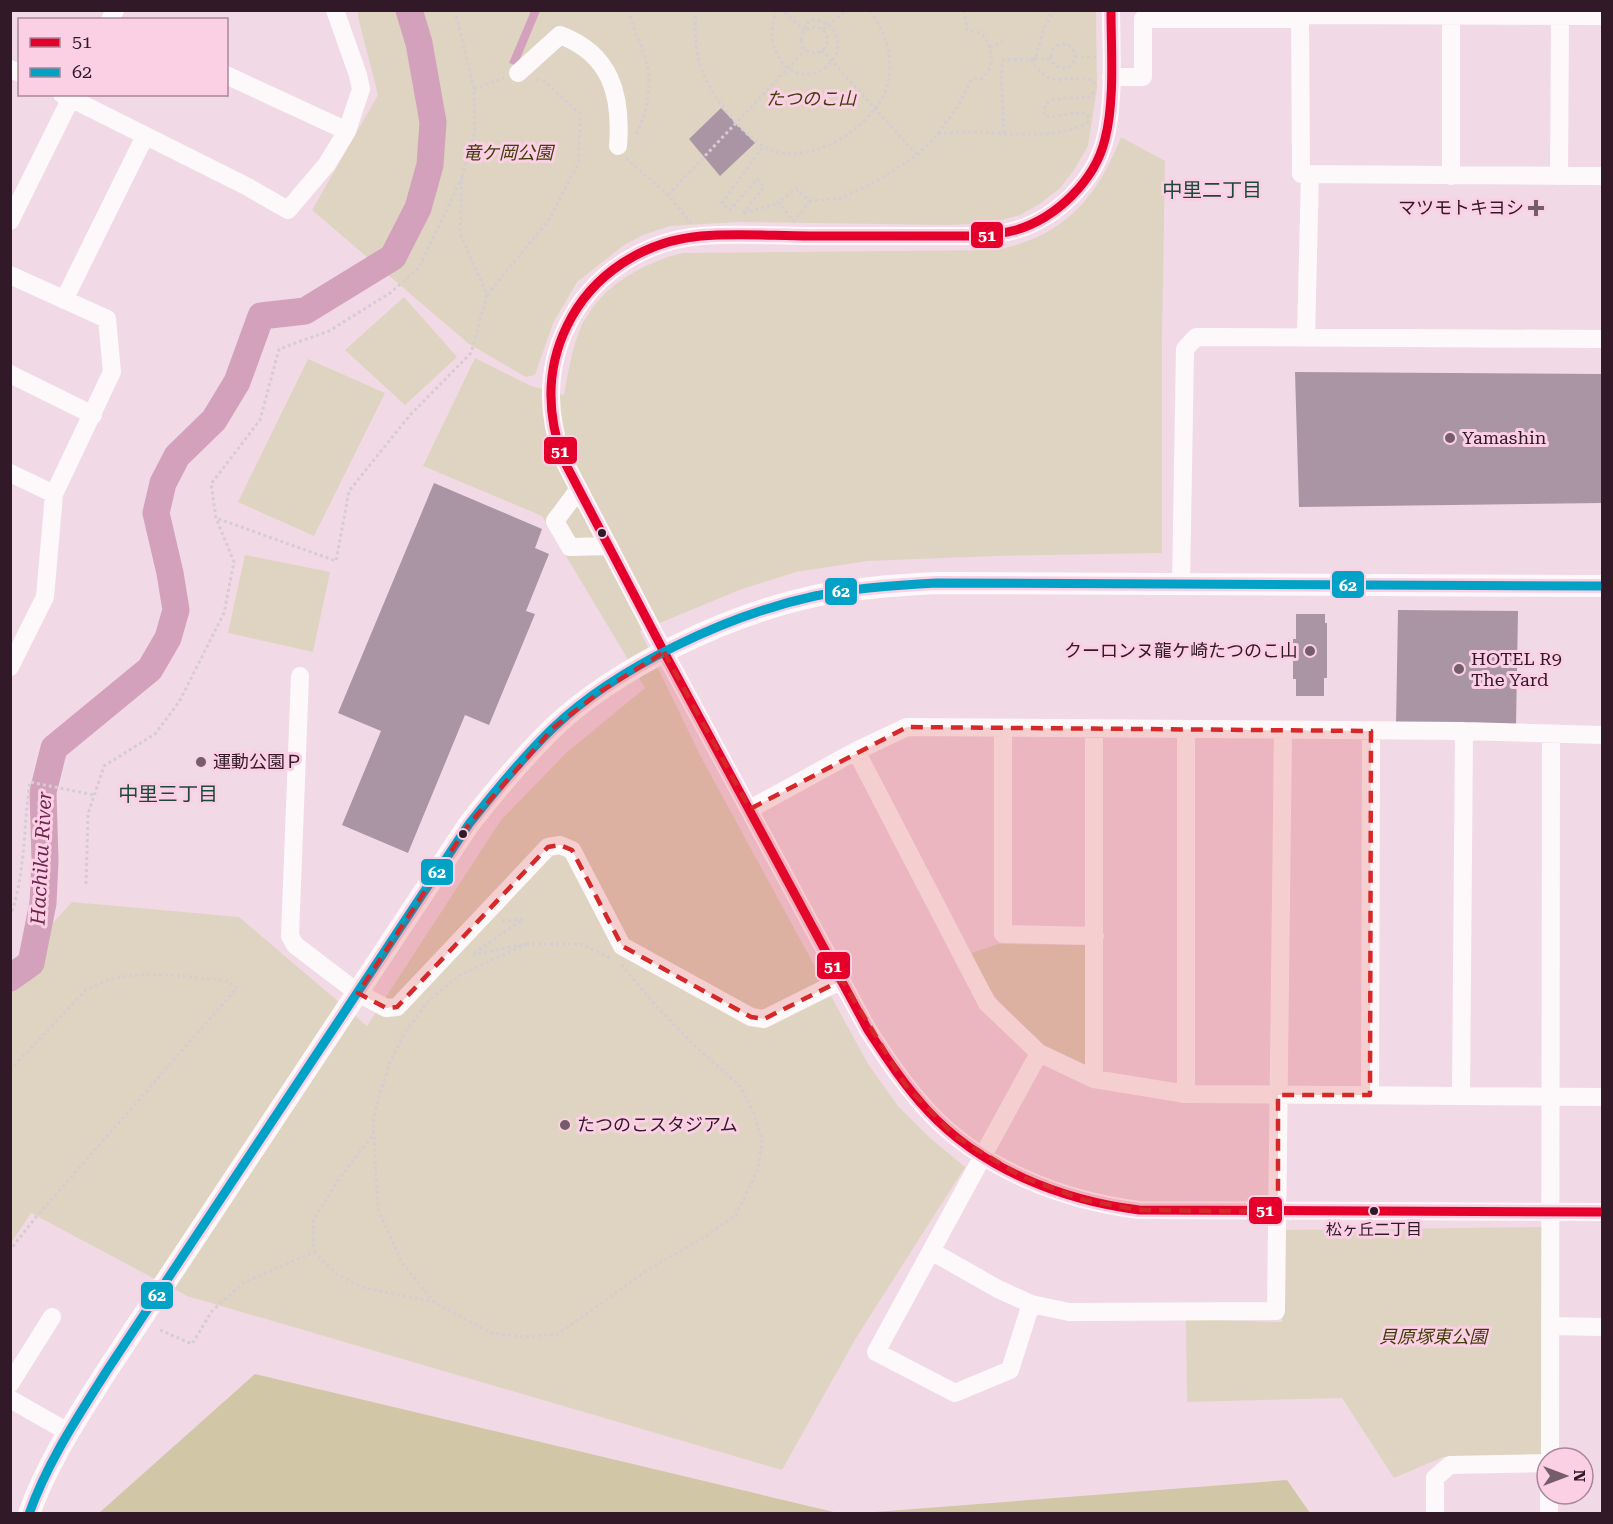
<svg xmlns="http://www.w3.org/2000/svg" width="1613" height="1524" font-family="'Roboto Serif','Noto Sans JP',serif">
	<style>
		.green { fill: #dfd4c1 }
		.forest { fill: #d1c6a6 }
		.water { fill: #d4a1bc }
		.lines { fill: none; stroke-linecap: round; stroke-linejoin: round }
		.river { stroke: #d4a1bc; stroke-width: 27 }
		.building { fill: #a995a4 }
		.path { stroke: #d5cdd1; stroke-width: 3; stroke-dasharray: 3 3; stroke-linecap: butt }
		.minor { stroke: #fdf9fb; stroke-width: 18 }
		.major { stroke: #fdf9fb; stroke-width: 22 }
		.bus-1-casing { stroke: #fbd0e5; stroke-width: 14 }
		.bus-2-casing { stroke: #fbd0e5; stroke-width: 14 }
		.bus-1 { stroke: #e4002b; stroke-width: 9 }
		.bus-2 { stroke: #02a2c6; stroke-width: 9 }
		.marked { fill: #d62828; fill-opacity: 0.2; stroke: #d62828; stroke-width: 4.5; stroke-dasharray: 12 8; stroke-linejoin: round }
		.poi-dot { fill: #755d6a; stroke: #fbd0e5; stroke-width: 2 }
		.bus-dot { fill: #321927; stroke: #fbd0e5; stroke-width: 2 }
		.labels { text-anchor: middle; stroke-width: 6; stroke-linejoin: round; paint-order: stroke }
		.bus-label { font-size: 16px; fill: #321927; stroke: #fbd0e5 }
		.park-label { font-size: 18px; font-style: italic; fill: #403d08; stroke: #fbd0e5 }
		.poi-label { font-size: 18px; fill: #321927; stroke: #fbd0e5; text-anchor: start }
		.neighbourhood-label { font-size: 20px; fill: #194938; stroke: #fbd0e5 }
		.water-label { font-size: 20px; font-style: italic; fill: #702652; stroke: #fbd0e5 }
		.line-badge { stroke: #fbd0e5; stroke-width: 2 }
		.badge-label { font-size: 16px; text-anchor: middle; font-weight: bold; fill: #fff }
	</style>
	<rect width="100%" height="100%" fill="#f1dae5"/>
	<path class="green" d="M358 11H1096L1097 88 1088 146 1074 170 1060 188 1041 203 1020 215 991 223 949 225 738 222 670 226 643 235 624 245 577 282 553 323 535 375 526 377 469 344 312 210 378 95 358 17Z
		M1121 137 1165 161 1162 338V553L995 556 867 561 796 572 742 589 640 631 700 755 868 1064 898 1106 929 1137 965 1167 856 1338 782 1470 187 1296 31 1213 11 1243V969L72 902 239 917 367 1026 501 820 566 753 645 688 542 516 423 466 475 358 531 386 564 395C568 374 571 352 579 332 596 289 639 264 682 253L995 250C1062 238 1097 199 1121 137Z
		M404 297 457 357 405 405 345 350Z
		M308 359 385 393 314 536 238 502Z
		M245 555 330 572 313 652 228 633Z
		M998 944 1087 945V1069C1073 1062 1057 1056 1045 1047 1010 1023 989 990 969 954Z
		M1542 1227 1544 1455 1443 1457 1394 1478 1342 1398 1187 1402 1186 1319 1282 1322 1285 1230Z"/>
	<path class="forest" d="M255 1374 838 1513H99Z
		M1287 1480 1310 1513H862Z"/>
	<path class="water" d="M531 11H540L517 66 509 63Z"/>
	<g class="lines">
		<path class="river" d="M10 978 31 963 43 903 45 861 43 792 54 748 150 669 168 638 176 610 170 573 156 513 163 483 177 456 214 420 237 382 261 316 305 311 393 257 418 208 430 165 433 122 419 43 409 10"/>
	</g>
	<path class="building" d="M721 108 755 143 720 176 689 139Z
		M1295 372 1602 374V503L1299 507Z
		M434 483 542 529 535 548 549 554 526 611 535 614 489 725 465 715 408 853 342 825 381 731 338 713Z
		M1398 610 1518 611 1516 725H1396Z
		M1296 614H1325V623H1327V678H1324V696H1296V679H1293V639H1296Z"/>
	<g class="lines">
		<path class="path" d="M455 10 474 89
			M629 10C632 25 638 37 643 51 654 79 649 109 636 135
			M696 10C692 50 700 77 724 108 736 124 757 147 776 152 816 161 861 132 881 100 898 74 889 32 869 10
			M777 10C771 24 770 43 778 56 784 67 796 76 808 74 845 71 850 20 810 20L805 26V31L782 10
			M801 40a13 13 0 1 1 26 0a13 13 0 1 1-26 0Z
			M823 29 847 10
			M1051 56a12 12 0 1 1 24 0a12 12 0 1 1-24 0Z
			M990 47 1003 42
			M822 50 917 155
			M1075 57H1096
			M1031 59C1052 93 1063 73 1092 80L1095 84
			M1035 59H1050
			M1004 133 1001 73 1003 60 1035 59 1044 28 1054 10
			M938 134C949 133 960 132 971 132 1005 133 1058 140 1087 123L1088 116 1082 112 1049 117 1045 116 1044 109 1048 102 1056 99 1091 97 1094 90
			M626 158 668 195 691 223
			M462 177 475 131 474 89 504 78
			M668 195 805 50
			M810 201 794 221 778 202 796 189 810 201 841 198 877 181 917 155 932 141 959 105 970 82 974 79H982C995 65 994 47 981 33L967 30 964 10
			M744 213 778 203
			M743 214 764 187 757 179 730 210 722 203 764 145
			M487 295 548 221 579 162 580 114 544 81 536 79
			M86 884 88 814 104 766 155 734 179 702 224 613 234 562 216 518 211 484 260 420 279 349 329 331 390 293 419 268 462 177 460 233 487 295 471 353 410 415 349 491 336 561 216 518
			M10 917C26 874 23 827 30 782L94 795
			M502 921 523 919 472 955 526 944 460 975 430 999 406 1031 390 1062 378 1100 373 1122 378 1209 402 1263 435 1303 491 1333 523 1337 558 1334 646 1271 703 1238 736 1215 758 1169 762 1141 754 1114 740 1086 695 1046 656 1006 621 964
			M526 944H582L610 958
			M10 1070 86 990C128 965 181 977 228 981L237 988 36 1217 10 1250
			M314 1252 337 1274 361 1287 433 1302
			M160 1330 192 1344 212 1311 243 1283 314 1252 313 1221 338 1180 373 1135"/>
		<path class="minor" d="M1111 10C1111 50 1115 101 1105 139 1095 181 1056 218 1016 230 1002 234 989 235 975 236 920 236 865 236 810 236 774 236 737 233 701 236 644 241 592 274 567 326 546 369 547 415 563 459L664 652 868 1030C887 1059 905 1086 928 1111 982 1169 1061 1200 1139 1210L1602 1212
			M1602 16 1300 15 1301 174 1602 176
			M110 20 115 10
			M10 69 20 73
			M518 73 560 35C611 54 622 95 618 146
			M226 75 347 131
			M1111 77H1143V19H1300
			M62 94 246 186 288 210 327 164 347 131 361 89 358 75 335 10
			M1451 176V10
			M1559 176 1560 16
			M10 221 73 94
			M10 275 107 319 112 372 54 494 45 597 10 667
			M64 300 145 136
			M1306 337 1310 174
			M10 374 93 415
			M10 473 54 494
			M579 489 555 521 570 547 609 546
			M1181 585 1185 349 1196 337 1602 339
			M300 676 290 936 295 945 358 993 386 1008 397 1007 548 847 560 845 572 850 622 946 751 1017 764 1019 842 980
			M1003 728V934L1095 936
			M1186 730V1094
			M856 751 987 1003 1039 1053 1094 1079 1186 1094 1602 1097
			M750 809 856 751 907 727 1464 731 1602 735
			M1039 1053 876 1352 955 1393 1010 1370 1031 1304 1069 1312 1276 1311 1283 731
			M1094 1079V729
			M1370 1095 1371 731
			M1461 1095 1464 731
			M931 1251 998 1289 1031 1304
			M1550 1326 1602 1327
			M10 1384 52 1317
			M10 1399 68 1432
			M1550 1458 1551 735
			M1435 1514V1478L1450 1465 1547 1463
			M1549 1514V1494"/>
		<path class="major" d="M29 1514C47 1463 77 1418 106 1372L469 824C495 791 522 758 553 728 617 667 727 615 815 596 855 588 896 585 937 583L1602 586"/>
		<g class="bus-1-casing">
			<path id="bus-1" d="M1111 10C1111 50 1115 101 1105 139 1095 181 1056 218 1016 230 1002 234 989 235 975 236 920 236 865 236 810 236 774 236 737 233 701 236 644 241 592 274 567 326 546 369 547 415 563 459L664 652 868 1030C887 1059 905 1086 928 1111 982 1169 1061 1200 1139 1210L1602 1212"/>
		</g>
		<g class="bus-2-casing">
			<path id="bus-2" d="M29 1514C47 1463 77 1418 106 1372L469 824C495 791 522 758 553 728 617 667 727 615 815 596 855 588 896 585 937 583L1602 586"/>
		</g>
		<use href="#bus-1" class="bus-1"/>
		<use href="#bus-2" class="bus-2"/>
	</g>
	<path class="marked" d="M664 652 750 809 907 727 1371 731 1370 1095H1278V1212L1139 1210 1084 1200 1022 1177 955 1136 906 1086 842 980 764 1019 751 1017 622 946 572 850 560 845 548 847 397 1007 386 1008 358 993 469 824 553 728 601 691Z"/>
	<g class="poi-dot">
		<path d="M1533 199h6v6h6v6h-6v6h-6v-6h-6v-6h6z"/>
		<circle cx="1450" cy="438" r="6"/>
		<circle cx="1310" cy="651" r="6"/>
		<circle cx="1459" cy="669" r="6"/>
		<circle cx="201" cy="762" r="6"/>
		<circle cx="565" cy="1125" r="6"/>
	</g>
	<g class="bus-dot">
		<circle cx="602" cy="533" r="5"/>
		<circle cx="463" cy="834" r="5"/>
		<circle cx="1374" cy="1211" r="5"/>
	</g>
	<g class="labels">
		<g class="bus-label">
			<text x="1374" y="1235">松ヶ丘二丁目</text>
		</g>
		<g class="park-label">
			<text x="811" y="105">たつのこ山</text>
			<text x="508" y="159">竜ケ岡公園</text>
			<text x="1433" y="1343">貝原塚東公園</text>
		</g>
		<g class="poi-label">
			<text x="1524" y="214" text-anchor="end">マツモトキヨシ</text>
			<text x="1462" y="444">Yamashin</text>
			<text x="1298" y="657" text-anchor="end">クーロンヌ龍ケ崎たつのこ山</text>
			<text x="1471" y="665">HOTEL R9<tspan x="1471" dy="21">The Yard</tspan></text>
			<text x="213" y="768">運動公園Ｐ</text>
			<text x="577" y="1131">たつのこスタジアム</text>
		</g>
		<g class="neighbourhood-label">
			<text x="1212" y="197">中里二丁目</text>
			<text x="168" y="801">中里三丁目</text>
		</g>
		<g class="water-label">
			<text transform="translate(41 858) rotate(-87)" y="7">Hachiku River</text>
		</g>
	</g>
	<g class="line-badge">
		<rect x="970" y="221" width="34" height="28" rx="6" fill="#e4002b"/>
		<rect x="543" y="436" width="35" height="29" rx="6" fill="#e4002b"/>
		<rect x="1331" y="570" width="34" height="29" rx="6" fill="#02a2c6"/>
		<rect x="824" y="577" width="34" height="29" rx="6" fill="#02a2c6"/>
		<rect x="420" y="858" width="34" height="28" rx="6" fill="#02a2c6"/>
		<rect x="816" y="951" width="35" height="29" rx="6" fill="#e4002b"/>
		<rect x="1248" y="1196" width="35" height="29" rx="6" fill="#e4002b"/>
		<rect x="140" y="1281" width="34" height="29" rx="6" fill="#02a2c6"/>
	</g>
	<g class="badge-label">
		<text x="987" y="241">51</text>
		<text x="560" y="457">51</text>
		<text x="1348" y="591">62</text>
		<text x="841" y="597">62</text>
		<text x="437" y="878">62</text>
		<text x="833" y="972">51</text>
		<text x="1265" y="1216">51</text>
		<text x="157" y="1301">62</text>
	</g>
	<rect width="1613" height="1524" fill="none" stroke="#321927" stroke-width="24"/>
	<rect x="18" y="18" width="210" height="78" fill="#fbd0e5" stroke="#ab8799" stroke-width="1.5"/>
	<rect x="30" y="38" width="30" height="9" fill="#e4002b" stroke="#ab8799" stroke-width="1.5"/>
	<text x="72" y="48" font-size="18" fill="#321927">51</text>
	<rect x="30" y="68" width="30" height="9" fill="#02a2c6" stroke="#ab8799" stroke-width="1.5"/>
	<text x="72" y="78" font-size="18" fill="#321927">62</text>
	<g transform="translate(1565 1476) rotate(90)"><circle r="28" fill="#fbd0e5" stroke="#ab8799" stroke-width="1.5"/>
	<path d="M0-4.5L10 22L0 15L-10 22Z" fill="#755d6a"/>
	<text y="-9" font-size="16" font-weight="bold" text-anchor="middle" fill="#321927">N</text>
	</g>
</svg>
